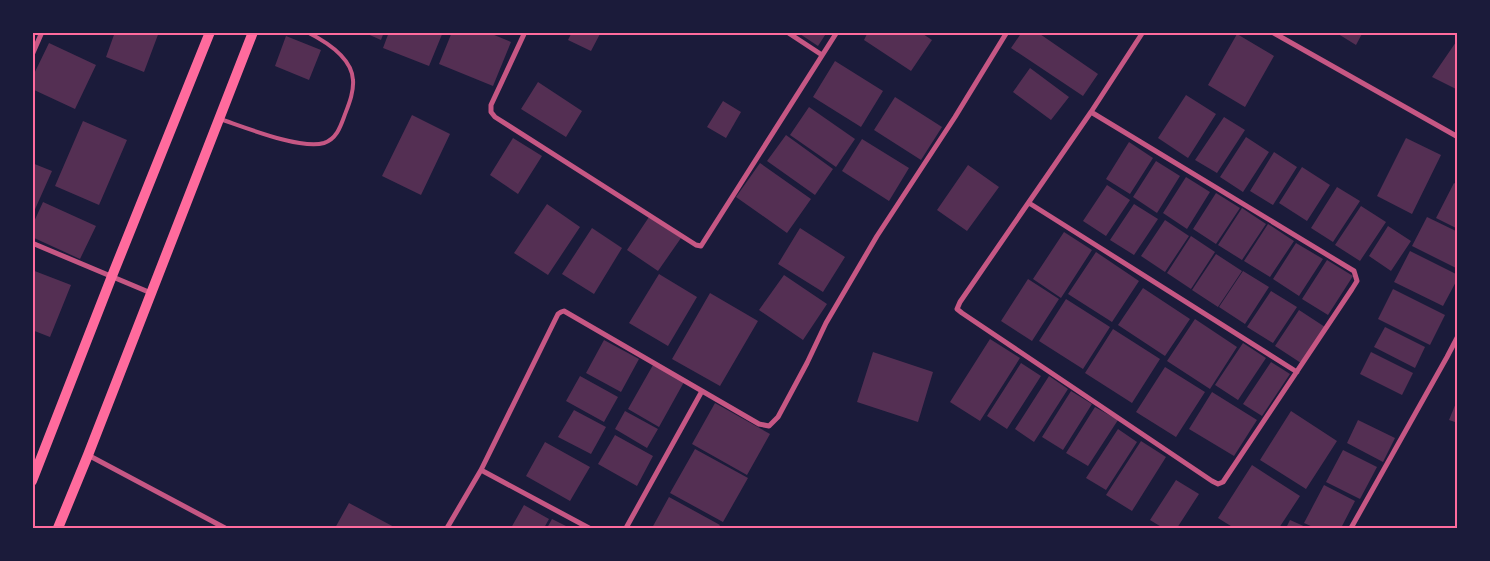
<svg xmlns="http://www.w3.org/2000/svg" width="1490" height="561" font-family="Arial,sans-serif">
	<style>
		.building { fill: #542f53 }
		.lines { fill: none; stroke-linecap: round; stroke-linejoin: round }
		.service { stroke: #c65784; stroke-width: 4 }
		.minor { stroke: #c65784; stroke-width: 5 }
		.secondary { stroke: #ff6b9d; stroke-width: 10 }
		.neatline { fill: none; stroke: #ff6b9d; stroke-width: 2 }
	</style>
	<rect width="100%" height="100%" fill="#1b1b3a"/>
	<path class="building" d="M115 32H159L144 72 106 57Z
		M363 32H384L381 40Z
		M389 32H443L429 66 383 48Z
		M452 32H487L511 42 493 86 439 64Z
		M572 32H601L591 51 568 40Z
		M797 32H827L818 46Z
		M868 32H920L932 40 911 71 864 40Z
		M1022 32H1037L1098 74 1083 96 1011 48Z
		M1335 32H1363L1356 45Z
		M1237 34 1274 56 1245 107 1208 85Z
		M286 36 321 50 309 80 275 66Z
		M1456 42 1458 43V90L1432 77Z
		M49 43 96 65 75 109 32 89V78Z
		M835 61 883 91 861 127 813 97Z
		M1030 68 1069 97 1051 120 1013 92Z
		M538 82 582 111 566 137 521 109Z
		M1186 95 1216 114 1188 158 1158 138Z
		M895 97 942 127 921 160 874 130Z
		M723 101 741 112 726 138 707 127Z
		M809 107 855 139 836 167 790 135Z
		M412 115 450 134 421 195 382 176Z
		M1224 117 1245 130 1217 173 1195 160Z
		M83 121 127 140 99 205 55 186Z
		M786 135 833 169 815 195 767 161Z
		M1246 137 1269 152 1243 192 1220 177Z
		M513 138 542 156 518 194 490 175Z
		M1406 138 1441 155 1412 214 1377 196Z
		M862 139 909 168 889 201 842 171Z
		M1129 142 1153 158 1130 194 1106 179Z
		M1274 152 1297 167 1273 205 1250 191Z
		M1156 161 1180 176 1157 213 1133 197Z
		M32 163 52 171 32 216Z
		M760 163 811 199 787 233 736 197Z
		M968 165 999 187 967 231 937 210Z
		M1302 167 1330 185 1307 221 1279 203Z
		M1186 177 1210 192 1187 229 1163 213Z
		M1454 183 1458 185V229L1436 218Z
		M1107 185 1130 200 1106 236 1083 221Z
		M1337 187 1360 201 1333 242 1311 228Z
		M1216 193 1240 208 1216 244 1193 229Z
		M43 202 96 226 80 259 32 237V226Z
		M547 204 580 227 548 275 514 253Z
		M1134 204 1158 219 1134 255 1110 240Z
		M1361 206 1386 222 1360 261 1335 245Z
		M1242 208 1266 224 1242 260 1218 245Z
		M649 217 681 238 658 271 627 250Z
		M1427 217 1458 232V269L1412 246Z
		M1165 220 1189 236 1165 272 1141 256Z
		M1268 224 1294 241 1270 277 1244 261Z
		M1388 226 1411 241 1391 271 1369 256Z
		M592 228 622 248 594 294 562 274Z
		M800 228 845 257 823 292 778 264Z
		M1064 232 1092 250 1061 298 1033 279Z
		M1191 236 1215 252 1191 289 1167 273Z
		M1296 243 1323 259 1299 296 1273 279Z
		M1410 251 1458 275V278L1443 306 1394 282Z
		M1096 252 1139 281 1112 322 1068 294Z
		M1216 254 1242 271 1218 307 1192 290Z
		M1327 260 1353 276 1328 315 1302 299Z
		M32 270 71 285 50 337 32 330Z
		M1243 271 1269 287 1245 324 1219 307Z
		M659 274 697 297 668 346 629 323Z
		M784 275 827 304 803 340 759 310Z
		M1028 279 1059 299 1032 341 1001 321Z
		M1143 288 1190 319 1165 356 1118 325Z
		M1393 289 1445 315 1430 345 1378 319Z
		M1271 291 1297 307 1273 343 1247 327Z
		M710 293 758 321 720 386 672 359Z
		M1066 299 1110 327 1083 369 1039 341Z
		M1299 310 1325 327 1301 363 1275 346Z
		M1195 319 1237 347 1210 389 1167 361Z
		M1385 327 1425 347 1415 368 1374 347Z
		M1113 329 1160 359 1132 403 1085 373Z
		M990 339 1020 358 980 421 950 402Z
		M604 340 639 359 621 392 586 373Z
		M1243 343 1266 358 1238 400 1215 385Z
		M873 352 933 372 918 422 857 402Z
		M1371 352 1413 373 1402 395 1360 374Z
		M1271 362 1290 374 1262 416 1243 404Z
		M1021 363 1041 376 1007 429 987 416Z
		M653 365 684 382 659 427 628 409Z
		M1165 367 1205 392 1176 437 1136 412Z
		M580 376 618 397 604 422 566 401Z
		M1049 376 1068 389 1034 442 1015 429Z
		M1071 391 1092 404 1063 450 1042 437Z
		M1212 392 1257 420 1234 456 1189 429Z
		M1458 398V423L1449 420Z
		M715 403 770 434 747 475 692 444Z
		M1095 407 1118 420 1088 466 1066 453Z
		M574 410 606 427 591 454 558 437Z
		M625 411 658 429 647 448 615 429Z
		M1291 411 1337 441 1306 489 1260 460Z
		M1358 420 1395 438 1383 462 1347 443Z
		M1118 429 1137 442 1106 490 1086 478Z
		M615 435 653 456 637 486 598 464Z
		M1141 441 1166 457 1132 511 1106 495Z
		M545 442 590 467 570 501 526 476Z
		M695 449 748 478 723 522 670 493Z
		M1343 450 1377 467 1360 499 1326 482Z
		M1252 465 1300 496 1279 528H1234L1218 518Z
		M1176 480 1199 494 1177 528H1163L1150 520Z
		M1324 485 1355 501 1341 528H1315L1304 523Z
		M669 497 720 525 718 528H652Z
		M349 503 396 528H335Z
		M524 505 549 519 544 528H511Z
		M552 519 570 528H547Z
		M1290 520 1308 528H1286Z"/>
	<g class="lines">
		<path class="service" d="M220 119C244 127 301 150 324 143 336 139 340 128 344 117 348 106 354 93 353 80 352 58 325 41 307 32"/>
		<path class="minor" d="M525 32 491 105V112L495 117 696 245 701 246 837 32
			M787 32 822 55
			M1272 32 1458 137
			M32 55 42 32
			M1091 112 1354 271 1357 281 1352 289 1223 482 1218 484 1212 481 962 313 957 309 960 302 1091 112 1143 32
			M1029 203 1297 372
			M32 243 151 293
			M88 455 225 528
			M481 470 589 528
			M447 528 481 470 558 314 561 312 564 311 759 424 769 426 778 417 807 363 826 323 877 236 955 117 1007 32
			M626 528 702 391
			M1351 528 1447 357 1458 336"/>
		<path class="secondary" d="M32 481 112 276 210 32
			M58 528 88 455 253 32"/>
	</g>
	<rect width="1490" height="561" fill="none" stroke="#1b1b3a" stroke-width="68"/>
	<rect x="34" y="34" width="1422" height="493" class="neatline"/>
</svg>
